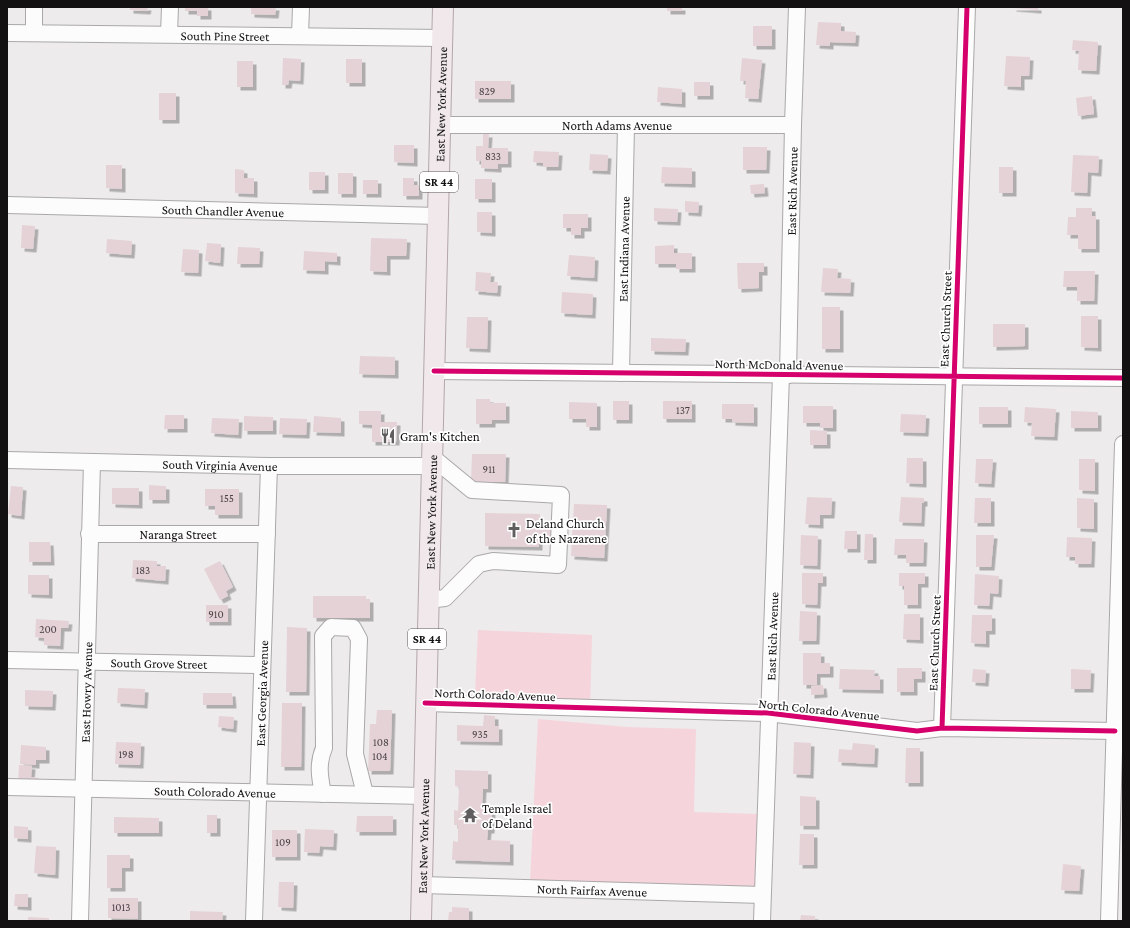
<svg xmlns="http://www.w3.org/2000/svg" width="1130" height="928" font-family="'Crimson Pro',serif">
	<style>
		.green { fill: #f5d4dc }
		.building { fill: #e5d2d7; filter: url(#shadow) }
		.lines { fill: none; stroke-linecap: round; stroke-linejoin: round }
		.minor-casing { stroke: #aaa8a9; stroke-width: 18 }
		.major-casing { stroke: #b4a6aa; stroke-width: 22 }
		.minor { stroke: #fcfcfc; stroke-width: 16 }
		.major { stroke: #f0e8ea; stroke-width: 20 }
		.cycleway-casing { stroke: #fff; stroke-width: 8 }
		.cycleway { stroke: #d6006c; stroke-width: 5 }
		.labels { text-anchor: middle; stroke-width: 3.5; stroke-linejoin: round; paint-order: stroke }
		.number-label { font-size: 11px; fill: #484143 }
		.shield { fill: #fff; stroke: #5a5859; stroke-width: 1 }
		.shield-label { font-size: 12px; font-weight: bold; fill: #131112 }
		.street-label { font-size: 13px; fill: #131112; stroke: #fff }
		.poi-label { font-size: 13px; fill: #131112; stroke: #fff; text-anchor: start }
	</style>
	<defs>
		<filter id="shadow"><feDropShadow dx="3.5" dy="3.5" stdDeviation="0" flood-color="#0004"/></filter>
	</defs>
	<rect width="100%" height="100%" fill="#eeebec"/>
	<path class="green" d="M478 630 592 635 590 712 538 707V698L475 694Z
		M538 719 627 727 696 729 694 812 758 814 756 889 530 882Z"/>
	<path class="building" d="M130 7H148L147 11 130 10Z
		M185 7H208V16H197V11H185Z
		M251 7H276L275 15 251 14Z
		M667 7H682V11H667Z
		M1013 7H1038V10L1013 8Z
		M818 22 841 23V31L856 32 855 43 830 42V46L816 45Z
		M753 26H772V46H753Z
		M1073 40 1098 42 1096 71 1078 70 1079 51 1072 50Z
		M1006 56 1030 57 1029 76H1021V87L1004 86Z
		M283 58 301 59 300 81 289 80 288 85H282Z
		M742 58 762 60 758 99 745 98 746 81H740Z
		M346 59H362V83H346Z
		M237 61H253V87H237Z
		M475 81H511V99H475Z
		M694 82H710V96H694Z
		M658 87 682 89V104L657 102Z
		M159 93H176V120H159Z
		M1092 96 1094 114 1078 116 1076 98Z
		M483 134H489L488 148H508V164H498V169L481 168V161H476V146H483Z
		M394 145H414V163L394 162Z
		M743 147H767L766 170H743Z
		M534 151 559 152 558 167H543V163L533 162Z
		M590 154 608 155 607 171 589 170Z
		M1073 155 1099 156 1098 173 1088 172 1087 193 1071 192Z
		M106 165H122V189L106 188Z
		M662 167 692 168V184L661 183Z
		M999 167H1013V193H999Z
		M235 169 244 170V178H254V194L235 193Z
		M309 172H325V190H309Z
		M338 173H353V194H338Z
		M403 178H414V185H419V196H403Z
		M475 179H492V199H475Z
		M363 180H378V194H363Z
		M764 184 765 193 751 194 750 185Z
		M685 201 699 202 698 213 685 212Z
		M654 208 678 209 677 222 654 221Z
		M1076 208H1092V216H1096V249H1078V235H1067L1068 217H1076Z
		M477 212H492V233L477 232Z
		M563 214H588V228H581V235H571V228H563Z
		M22 225 35 226 33 249 21 248Z
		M371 238 407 239 406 256H387V272L370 271Z
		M107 239 132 241 131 255 106 253Z
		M207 243 221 244 220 263 205 261Z
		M674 245V253H692V269H676V264H655V246Z
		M238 247 260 248 259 264H237Z
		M183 249 199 250 198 273 181 272Z
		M304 251 337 253V262L325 261V271L303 270Z
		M569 255 595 257 594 278 567 276Z
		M737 263H764V272H759V288L738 289Z
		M823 268 838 269 837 278 851 279 850 293 821 292Z
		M1064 271H1095L1094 301H1077V287H1063Z
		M476 272 491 273 490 282H498L497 293 475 291Z
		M562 292 593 294 592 315 561 313Z
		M822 307H840V349H822Z
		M1081 316H1098V348L1081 347Z
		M467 317H488L487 349 466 348Z
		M993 324H1025V346L993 347Z
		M651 338 686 339 685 352 651 351Z
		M360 356 395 357V375L359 374Z
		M476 399H490V403H506V420H492V424H476Z
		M613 401H629V420H613Z
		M663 401H692V419H663Z
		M569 402 597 403V427H586V419H569Z
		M722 404H754V423L732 422V419H722Z
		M803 406H833V428H820V423H803Z
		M979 407H1008V424H979Z
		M1025 407 1056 409 1054 437 1031 436 1032 423 1024 422Z
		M359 411H381V422H397L396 442H372V425L359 424Z
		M1071 411 1098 412V428H1071Z
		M901 414 926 415 925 433 900 432Z
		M165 415H184V429H164Z
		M244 416 273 417V431H244Z
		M314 416 341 418V433L313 432Z
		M212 418 239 419 238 435 211 433Z
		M280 418 307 419 306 435 279 434Z
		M810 430 827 431V445H810Z
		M472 454H506L505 482H471Z
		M907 458H923V484L906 483Z
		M976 459H993L991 484 975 483Z
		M1079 459H1095V491L1079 490Z
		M149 485 166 486V500H149Z
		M11 486 23 487 21 516 8 514Z
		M112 488H139V505L112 504Z
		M205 489H239V515H215V506H205Z
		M807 497 832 498 831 515H820V525L805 524Z
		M901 497 924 498V503H922L921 523 899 522Z
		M975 498H991V523H974Z
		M1077 498 1094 499V529L1077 528Z
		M574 504 607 505 604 558 571 556Z
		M485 513 540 514V524H556L555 537 539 536V547L485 546Z
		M845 531H857V549H844Z
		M865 534H873V560H864Z
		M801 535 818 536 817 566 800 565Z
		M976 535H994L991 567H976Z
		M1067 537 1092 538 1091 564H1075V557H1066Z
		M895 539H924L923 563H906V555H894Z
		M29 542H50L51 562H29Z
		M133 560 157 561V566H166L165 581 132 578Z
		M220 561 233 587 226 591 228 596 220 600 204 569Z
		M802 573H823V583H818L817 605 802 604Z
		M899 573H925V584H918V605H904V586H899Z
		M975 574 999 576 998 594 990 593 989 606 974 605Z
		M28 575H49V595L28 594Z
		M313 596H366V599H370V618H313Z
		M206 605H228V622H206Z
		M800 611 817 612 816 641H799Z
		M904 614H920V640L903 639Z
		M972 615H992V631H986V644L971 643Z
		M36 619 69 621 68 628H61L60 646 44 645V638L35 637Z
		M287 627 307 628 306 692H286Z
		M803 653H821V663H830V674H817V685H803Z
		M897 668H922V679H914V692H897Z
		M840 669 875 670 874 676H880V690L839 689Z
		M973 669 986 670 985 683 972 682Z
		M1071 669 1091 670 1090 689H1071Z
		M823 685 824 694 811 695V686Z
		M118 688 145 689 144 705 117 703Z
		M25 690 53 691 52 707 25 706Z
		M203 693H232L233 705H203Z
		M282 703H302L301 767H281Z
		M377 710H392L390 771H368L370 724H376Z
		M484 715 495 716V726H499V742L457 741V725L483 726Z
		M219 716 234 717 233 729 218 727Z
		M116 742 141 743 140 765 115 764Z
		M794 742 811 743 810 775 793 774Z
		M853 743 875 745 874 764 838 762 839 749 852 750Z
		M21 745 46 747V760H36V765L20 764Z
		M906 748H920V783H905Z
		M19 765 32 766 31 777 39 778 38 790 18 788Z
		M455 770 488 771V789H483L482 805H489L488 811H492L491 830H488L487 840 510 841V862L452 860 453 841 458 842V825H454V810L458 811 459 787 455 786Z
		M800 796 816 797V826H800Z
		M207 815H217V833H207Z
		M357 816H393V832H356Z
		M114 817 159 818V833H114Z
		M14 826 28 827V839L14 838Z
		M305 829 334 830 333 847 320 846 319 853 304 852Z
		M272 830H297V857H272Z
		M800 834H814V865H799Z
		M36 846 56 847 55 875 34 873Z
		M107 855H130V868H122V888H107Z
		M1063 864 1081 866 1079 891 1061 890Z
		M279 882H294L293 908 278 907Z
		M15 894H28V907L14 906Z
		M108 898H138V919L108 918Z
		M452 907 469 908V921H448L449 912H452Z
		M190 911 223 912 222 921H190Z
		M801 915 815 916V921H800Z
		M28 917 49 918V921H28Z"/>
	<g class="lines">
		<g class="minor-casing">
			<g id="minor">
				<path id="s1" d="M7 33 443 38"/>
				<path d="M34 33V7"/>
				<path d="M169 34 170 7"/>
				<path d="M300 36 301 7"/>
				<path id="s2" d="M441 125H793"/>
				<path id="s3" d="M7 205 438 216"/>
				<path d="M434 371 1123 378"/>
				<path id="s4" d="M621 373 626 125"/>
				<path id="s5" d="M788 375 793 125 797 7"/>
				<path id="s6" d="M7 460 269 466H432"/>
				<path id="s7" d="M89 534H267"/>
				<path d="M428 600 445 598 479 564 493 561 558 565 561 495 472 490 432 457"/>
				<path id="s8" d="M7 660 262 665"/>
				<path d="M425 703 768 713 917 731 942 728 1115 731"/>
				<path d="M942 728 967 7"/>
				<path id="s9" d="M7 787 424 796"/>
				<path d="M323 794C320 778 317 764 324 748L323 636 331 627 353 628 359 639 355 754 365 794"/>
				<path id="s10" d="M422 885 762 895"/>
				<path id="s11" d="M80 921 92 462"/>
				<path id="s12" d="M254 921 269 466"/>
				<path id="s13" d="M762 921 781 375"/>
				<path d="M1109 921 1123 444"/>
			</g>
		</g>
		<g class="major-casing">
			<g id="major">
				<path id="s14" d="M421 921 443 7"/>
			</g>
		</g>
		<use href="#minor" class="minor"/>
		<use href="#major" class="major"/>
		<g class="cycleway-casing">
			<path id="cycleway" d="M434 371 1123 378
				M425 703 768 713 917 731 942 728 1115 731
				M942 728 967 7"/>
		</g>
		<use href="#cycleway" class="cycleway"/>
	</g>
	<defs>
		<g id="restaurant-bare" transform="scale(1.2)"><path d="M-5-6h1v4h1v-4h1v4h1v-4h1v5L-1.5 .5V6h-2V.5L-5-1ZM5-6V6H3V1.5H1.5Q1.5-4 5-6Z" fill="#605d5e" stroke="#fff" stroke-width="2.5" paint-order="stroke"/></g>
		<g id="church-bare" transform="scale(1.2)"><path d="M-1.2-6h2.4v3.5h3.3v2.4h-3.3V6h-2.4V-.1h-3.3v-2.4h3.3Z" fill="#605d5e" stroke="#fff" stroke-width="2.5" paint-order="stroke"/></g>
		<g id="temple-bare" transform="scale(1.2)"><path d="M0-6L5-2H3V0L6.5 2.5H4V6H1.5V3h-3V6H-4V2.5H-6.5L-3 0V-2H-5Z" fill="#605d5e" stroke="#fff" stroke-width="2.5" paint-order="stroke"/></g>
	</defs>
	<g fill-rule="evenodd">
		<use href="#restaurant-bare" x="388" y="436"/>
		<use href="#church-bare" x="514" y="530"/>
		<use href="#temple-bare" x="470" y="815"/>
	</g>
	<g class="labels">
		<g class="number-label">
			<text x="487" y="95">829</text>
			<text x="493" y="160">833</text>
			<text x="683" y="414">137</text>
			<text x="489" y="473">911</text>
			<text x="227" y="502">155</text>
			<text x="143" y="574">183</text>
			<text x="216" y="618">910</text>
			<text x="48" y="633">200</text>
			<text x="480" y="738">935</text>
			<text x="381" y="746">108</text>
			<text x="126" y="758">198</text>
			<text x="380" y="760">104</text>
			<text x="283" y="846">109</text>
			<text x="121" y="911">1013</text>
		</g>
		<g class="shield">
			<rect x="420" y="172" width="38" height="20" rx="3"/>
			<rect x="408" y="629" width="38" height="20" rx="3"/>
		</g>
		<g class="shield-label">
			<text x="439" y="186">SR 44</text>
			<text x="427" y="643">SR 44</text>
		</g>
		<g class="street-label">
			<text dy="5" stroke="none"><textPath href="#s1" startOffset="218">South Pine Street</textPath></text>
			<text dy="5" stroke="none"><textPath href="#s14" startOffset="817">East New York Avenue</textPath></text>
			<text dy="5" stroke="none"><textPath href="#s2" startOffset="176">North Adams Avenue</textPath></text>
			<text dy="5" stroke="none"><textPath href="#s5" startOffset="184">East Rich Avenue</textPath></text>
			<text dy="5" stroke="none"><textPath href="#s3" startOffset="216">South Chandler Avenue</textPath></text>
			<text dy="5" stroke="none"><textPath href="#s4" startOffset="124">East Indiana Avenue</textPath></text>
			<text transform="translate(945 319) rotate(-88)" y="5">East Church Street</text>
			<text transform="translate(779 364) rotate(1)" y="5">North McDonald Avenue</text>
			<text dy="5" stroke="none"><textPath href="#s6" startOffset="213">South Virginia Avenue</textPath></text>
			<text dy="5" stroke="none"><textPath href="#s14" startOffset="409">East New York Avenue</textPath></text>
			<text dy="5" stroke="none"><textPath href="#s7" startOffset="89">Naranga Street</textPath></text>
			<text dy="5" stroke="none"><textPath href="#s13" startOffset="285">East Rich Avenue</textPath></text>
			<text transform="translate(934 643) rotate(-88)" y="5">East Church Street</text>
			<text dy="5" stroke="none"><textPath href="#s8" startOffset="152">South Grove Street</textPath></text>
			<text dy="5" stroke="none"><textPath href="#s11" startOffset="229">East Howry Avenue</textPath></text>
			<text dy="5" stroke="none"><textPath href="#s12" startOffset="228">East Georgia Avenue</textPath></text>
			<text transform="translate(495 694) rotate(2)" y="5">North Colorado Avenue</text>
			<text transform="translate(819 709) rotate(6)" y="5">North Colorado Avenue</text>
			<text dy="5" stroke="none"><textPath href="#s9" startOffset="208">South Colorado Avenue</textPath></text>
			<text dy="5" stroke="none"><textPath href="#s14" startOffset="85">East New York Avenue</textPath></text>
			<text dy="5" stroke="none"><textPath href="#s10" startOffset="170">North Fairfax Avenue</textPath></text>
		</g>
		<g class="poi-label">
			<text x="400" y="441">Gram's Kitchen</text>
			<text x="526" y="528">Deland Church<tspan x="526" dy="15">of the Nazarene</tspan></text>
			<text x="482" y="813">Temple Israel<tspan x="482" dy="15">of Deland</tspan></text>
		</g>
	</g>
	<rect width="1130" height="928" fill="none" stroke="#131112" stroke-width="16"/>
</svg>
